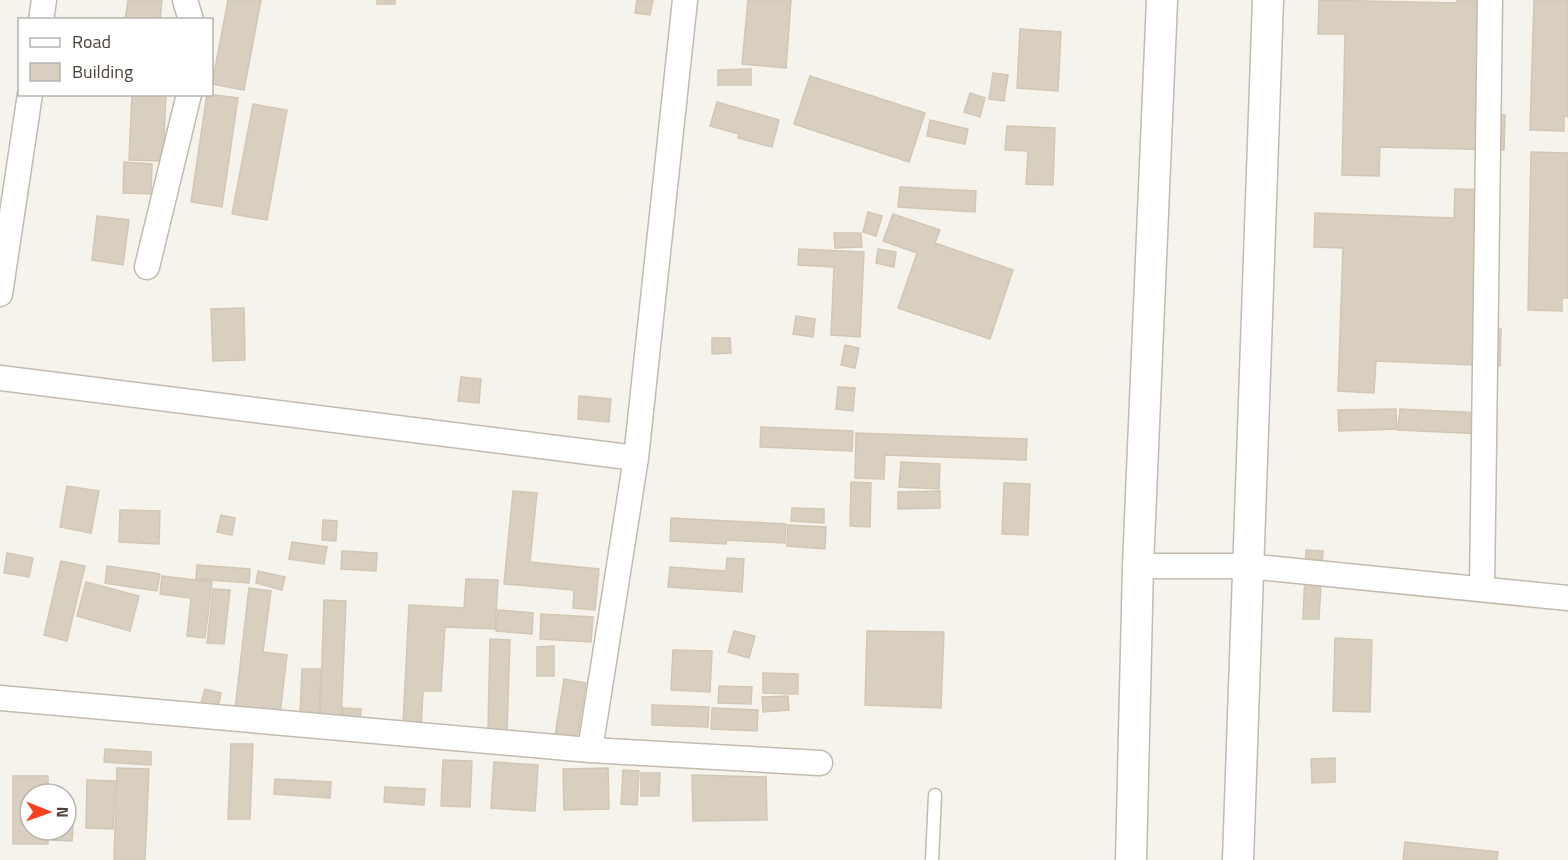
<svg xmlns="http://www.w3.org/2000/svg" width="1568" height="860" font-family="'Titillium Web',sans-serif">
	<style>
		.building { fill: #d8cfc1; stroke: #d3c7b4; stroke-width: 1.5 }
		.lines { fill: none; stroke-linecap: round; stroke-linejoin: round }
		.service-casing { stroke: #c2bbae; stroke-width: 15 }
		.minor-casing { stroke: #c2bbae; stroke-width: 27 }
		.tertiary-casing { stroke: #c2bbae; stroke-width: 33 }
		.service { stroke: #fff; stroke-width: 12 }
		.minor { stroke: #fff; stroke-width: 24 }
		.tertiary { stroke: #fff; stroke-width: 30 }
	</style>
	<rect width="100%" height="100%" fill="#f6f3ec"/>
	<path class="building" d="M128 0H162L160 20H125Z
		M228 0H261L244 90 212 84Z
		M377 0H395V4H377Z
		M637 0H653L650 15 635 13Z
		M748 0H791L786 68 742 64Z
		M1319 0 1457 3V0H1494L1492 115H1505L1504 150 1380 147 1379 176 1342 175 1345 34H1318Z
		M1534 0H1568V117L1564 116V131L1530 130Z
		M1020 29 1061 32 1058 91 1017 88Z
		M751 69V85H718V70Z
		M993 73 1008 75 1004 101 989 99Z
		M810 76 925 113 909 162 794 124Z
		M970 93 985 98 980 117 964 112Z
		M132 94H166L163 161 129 160Z
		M207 94 238 98 222 207 191 202Z
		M717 102 779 120 772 147 738 138 739 134 710 126Z
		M253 104 287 110 267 220 232 214Z
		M930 120 968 129 965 144 927 136Z
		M1007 126 1055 128 1053 185 1026 184 1028 151 1005 150Z
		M1531 152 1568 153V298H1562V311L1528 310Z
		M124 162 152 164 151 194 123 193Z
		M900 187 976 191 975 212 898 207Z
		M1455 189 1491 190 1486 329H1501L1500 366 1376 361 1374 393 1338 391 1343 248 1314 247 1315 213 1454 218Z
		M868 212 882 216 876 236 863 232Z
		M893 214 940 230 935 243 1013 270 990 339 898 308 917 253 883 241Z
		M97 216 129 220 123 265 92 260Z
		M834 233H861L862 247 835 248Z
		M799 249 864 252 860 337 831 335 834 267 798 265Z
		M878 249 896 252 894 267 876 263Z
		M244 308 245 360 213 361 211 309Z
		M796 316 815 319 813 337 793 334Z
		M712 338H730L731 353 712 354Z
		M845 345 859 348 855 368 841 365Z
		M461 377 481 379 479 403 458 401Z
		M838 387 855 388 853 411 836 409Z
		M579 396 611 399 609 422 578 419Z
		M1396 409 1397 429 1339 431 1338 410Z
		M1400 409 1484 413 1483 434 1398 430Z
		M761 427 853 431 852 451 760 447Z
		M856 433 1027 439 1026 460 885 455 884 479 855 478Z
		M901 462 940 464 939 489 899 487Z
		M851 482 871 483 870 527 850 526Z
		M1004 483 1030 484 1028 535 1002 534Z
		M67 486 99 491 91 533 60 527Z
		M513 491 537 493 530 562 599 569 595 610 573 608 574 590 504 584Z
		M940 491V508L898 509V492Z
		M792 508 824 509V523L791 521Z
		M120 510 160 511 159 544 119 542Z
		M221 515 235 518 232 535 217 532Z
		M671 518 786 524 785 543 727 540 726 544 670 541Z
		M323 520 337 521 336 541 322 540Z
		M788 525 826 527 825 549 787 546Z
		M292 542 327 547 324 564 289 559Z
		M1306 550 1323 551 1319 619H1303Z
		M342 551 377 553 376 571 341 569Z
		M7 553 33 558 29 577 4 573Z
		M727 558 744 559 742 592 668 587 670 567 726 571Z
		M61 561 85 566 67 641 44 635Z
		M197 565 250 569 249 583 196 579Z
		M107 566 160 574 157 591 105 583Z
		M258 571 285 577 282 590 256 583Z
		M162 576 212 582 205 638 187 636 191 598 160 594Z
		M466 579 498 580 495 629 445 627 441 691H423L421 727 403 726 409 605 464 608Z
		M86 582 139 596 130 631 77 616Z
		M249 588 271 591 263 652 287 655 280 714 235 709Z
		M213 589 230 590 224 644 207 643Z
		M324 600 346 601 341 723 320 722Z
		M498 610 533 613 532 634 496 631Z
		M541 614 593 617 591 642 540 639Z
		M734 631 755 636 749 658 728 652Z
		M867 631 944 632 941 708 865 705Z
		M1335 638 1372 640 1370 712 1333 711Z
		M490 639 510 640 507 731 488 730Z
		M554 646V676H537V647Z
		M673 650 712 651 710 692 671 690Z
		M302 669H321L319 715 300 714Z
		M763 673 798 674V694L763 693Z
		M564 679 586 683 577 739 555 736Z
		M719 686 752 687 751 704 718 703Z
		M205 689 221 693 218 707 201 703Z
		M788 696 789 710 763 712 762 697Z
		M652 705 709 707 708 727 652 725Z
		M343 708 361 709 360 726 342 725Z
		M712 708 758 710 757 731 711 729Z
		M231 744H253L250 819H228Z
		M105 749 151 752V765L104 762Z
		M1335 758V782L1312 783 1311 759Z
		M443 760 472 761 470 807 441 806Z
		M494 762 538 765 535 811 491 808Z
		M117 768 149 769 145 860H114Z
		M608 768 609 809 564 810 563 769Z
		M623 770 639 771 637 805 621 804Z
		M641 773H660L659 796H641Z
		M692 775 766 777 767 820 693 821Z
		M13 776H48V794H30V830H48V844H13Z
		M275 779 331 782 330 798 274 794Z
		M87 780 115 781 113 829 86 828Z
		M385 787 425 789 424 805 384 802Z
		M66 810 74 811 72 841 52 840 53 830H66Z
		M1405 842 1498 852 1497 860H1403Z"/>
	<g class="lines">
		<g class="service-casing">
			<path id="service" d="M932 860 935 795"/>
		</g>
		<g class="minor-casing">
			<path id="minor" d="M185 0 191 20
				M41 20 44 0
				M147 267 189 94
				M0 294 30 94
				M0 378 636 458
				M1138 566H1247L1568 598
				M1482 588 1490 0
				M0 698 590 750 820 763
				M590 750 636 458 685 0"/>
		</g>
		<g class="tertiary-casing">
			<path id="tertiary" d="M1131 860 1138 566 1162 0
				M1238 860 1268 0"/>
		</g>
		<use href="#service" class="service"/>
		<use href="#minor" class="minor"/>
		<use href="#tertiary" class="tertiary"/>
	</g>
	<rect x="18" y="18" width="195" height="78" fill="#ffffff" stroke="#b7b4b0" stroke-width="1.5"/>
	<rect x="30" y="38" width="30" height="9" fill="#ffffff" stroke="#b7b4b0" stroke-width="1.5"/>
	<text x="72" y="48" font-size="18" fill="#4b4439">Road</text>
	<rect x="30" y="63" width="30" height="18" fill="#d8cfc1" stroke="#b7b4b0" stroke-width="1.5"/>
	<text x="72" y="78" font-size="18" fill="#4b4439">Building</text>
	<g transform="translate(48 812) rotate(91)"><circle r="28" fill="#ffffff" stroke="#b7b4b0" stroke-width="1.5"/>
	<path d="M0-4.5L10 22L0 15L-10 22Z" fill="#fc3f1d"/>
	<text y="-9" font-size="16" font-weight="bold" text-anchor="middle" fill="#4b4439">N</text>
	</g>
</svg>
